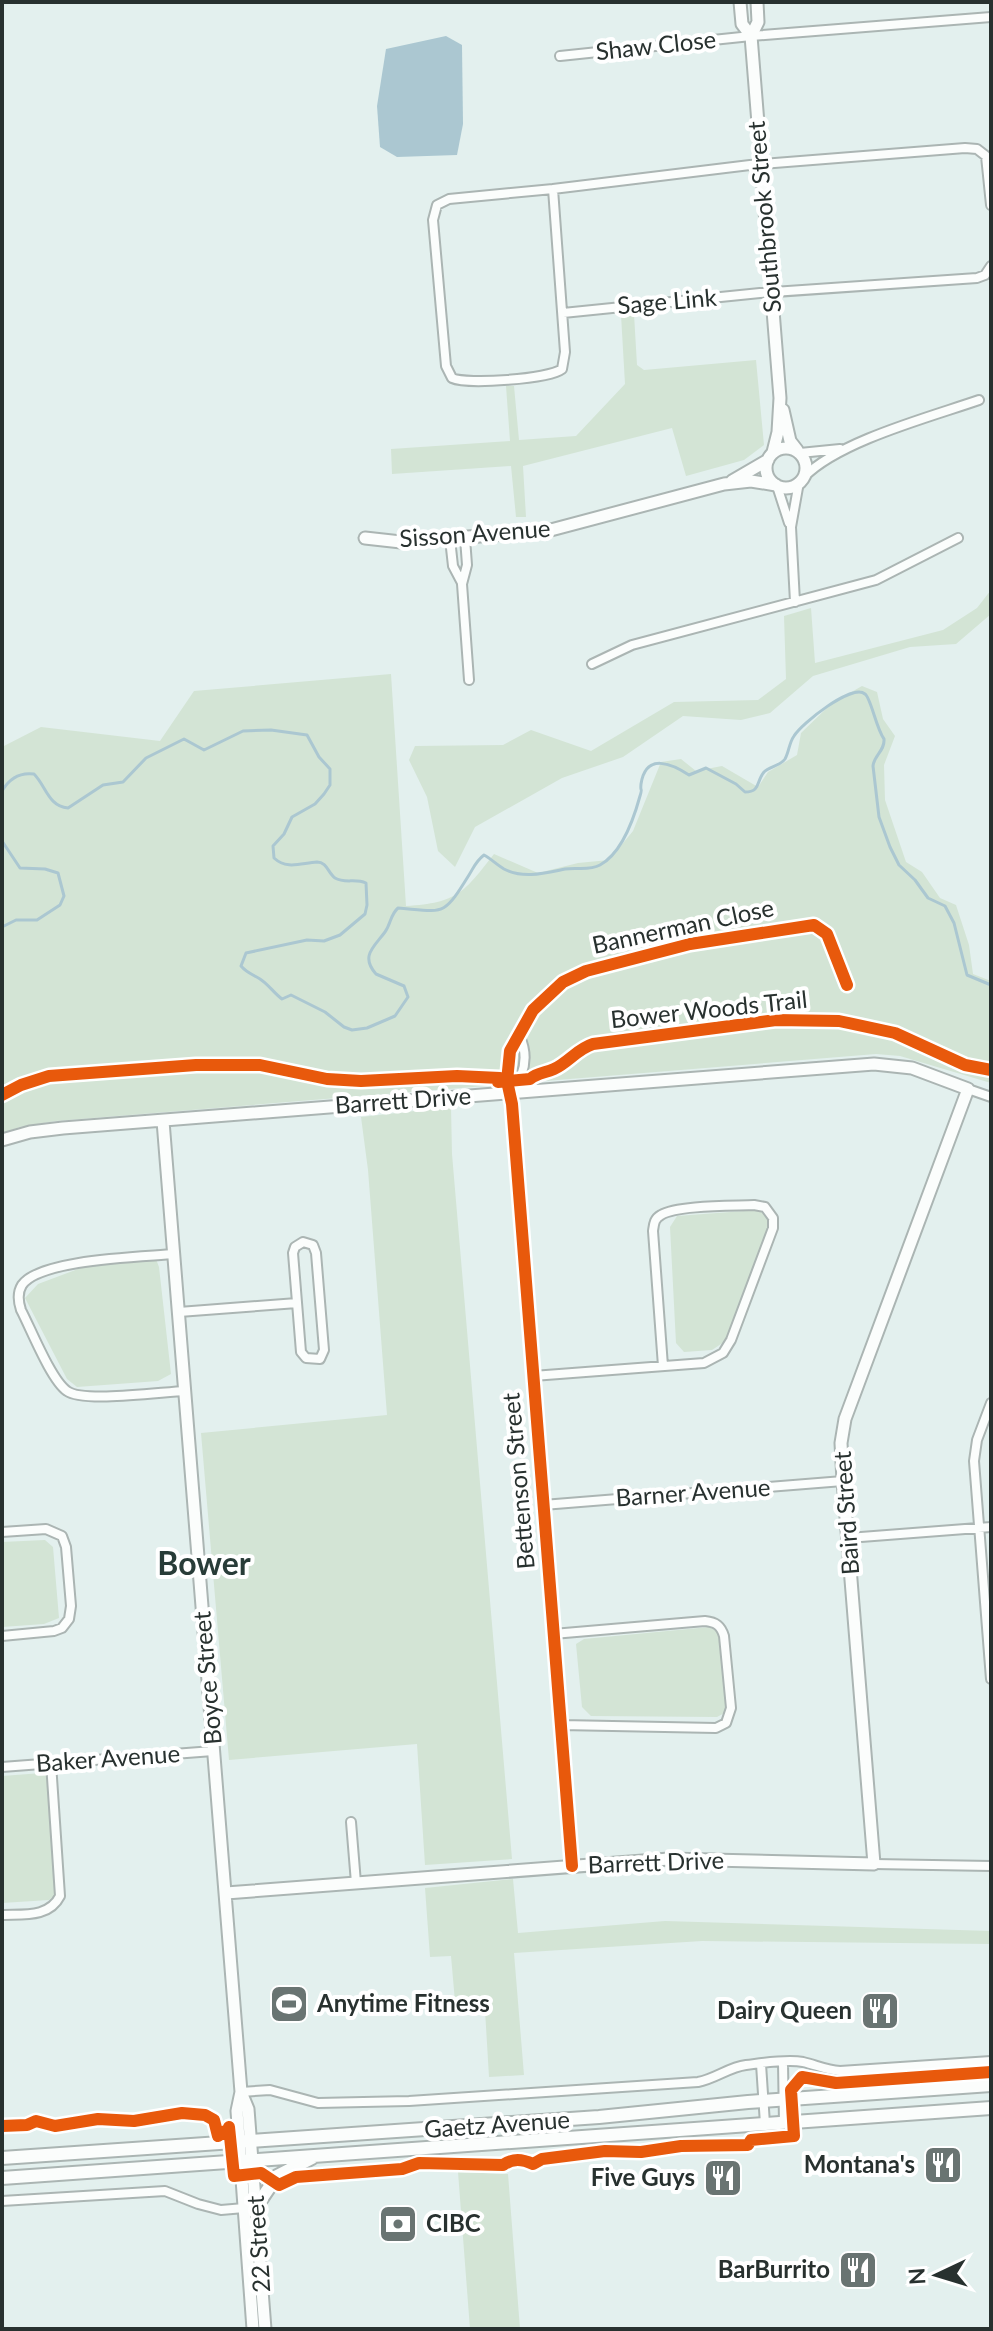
<svg xmlns="http://www.w3.org/2000/svg" width="993" height="2331" font-family="Lato,sans-serif">
	<style>
		.green { fill: #d3e4d5 }
		.water { fill: #abc7d1 }
		.lines { fill: none; stroke-linecap: round; stroke-linejoin: round }
		.stream { stroke: #abc7d1; stroke-width: 3 }
		.street-casing { stroke: #abb5b3; stroke-width: 12 }
		.secondary-casing { stroke: #abb5b3; stroke-width: 15 }
		.primary-casing { stroke: #abb5b3; stroke-width: 16 }
		.street { stroke: #fbfdfc; stroke-width: 8 }
		.secondary { stroke: #fbfdfc; stroke-width: 11 }
		.primary { stroke: #fbfdfc; stroke-width: 12 }
		.cycleway-casing { stroke: #fff; stroke-width: 17 }
		.cycleway { stroke: #e8590c; stroke-width: 12 }
		.labels { text-anchor: middle; stroke-width: 8; stroke-linejoin: round; paint-order: stroke }
		.street-label { font-size: 24px; fill: #28312f; stroke: #fff }
		.poi-label { font-size: 24px; font-weight: bold; fill: #28312f; stroke: #fff; text-anchor: end }
		.district-label { font-size: 32px; font-weight: bold; fill: #283c38; stroke: #fff }
	</style>
	<rect width="100%" height="100%" fill="#e3f0ee"/>
	<path class="green" d="M634 314 637 365 644 370 756 360 764 445 744 460 686 476 672 428 523 466 526 517H516L511 466 392 474 391 449 510 441 506 386H514L519 440 576 436 625 384 621 315Z
		M991 590V614L956 644 910 647 813 676 770 713 741 720 683 716 623 757 562 778 475 827 455 867 438 851 427 797 409 760 415 746 503 745 531 730 591 751 674 702 758 700 786 679 784 616 811 608 815 663 943 630 977 608Z
		M391 674 406 906C458 903 464 892 494 854L538 873 578 863 609 860 633 831 661 762 681 759 696 771 722 766 758 787 768 772 797 755 801 733 832 703 862 686 877 692 883 719 895 736 884 765 885 800 906 862 922 872 940 898 956 905 969 945 973 974 991 981V1083L900 1056 876 1054 56 1121 20 1127 2 1133V747L41 727 160 741 194 691Z
		M451 1107 452 1154 512 1859 425 1865 417 1744 229 1760 201 1433 387 1415 368 1170 361 1117Z
		M757 1210 770 1216 773 1224 730 1338 712 1350 684 1352 676 1343 670 1227 677 1216Z
		M156 1259 159 1267 171 1374 158 1381 77 1387 67 1379 25 1298 38 1284 86 1266Z
		M45 1540 53 1547 59 1618 44 1624 2 1627V1542Z
		M709 1627 721 1634 730 1710 717 1717 591 1716 582 1707 576 1644 584 1639Z
		M42 1773 52 1779 61 1890 49 1900 2 1903V1776Z
		M513 1879 518 1933 665 1921 991 1931V1944L702 1941 514 1953 524 2075 489 2077 485 2010 456 2013 451 1956 430 1957 425 1888Z
		M458 2172 508 2174 520 2329H470Z"/>
	<path class="water" d="M446 36 462 45 463 124 457 155 397 157 380 147 377 106 386 49Z"/>
	<g class="lines">
		<path class="stream" d="M2 791C9 779 19 772 34 774 46 786 48 806 68 808L103 785 123 782 146 758 184 739 204 750 243 731 271 730 307 735 319 757 330 769V785L324 794 315 804 292 817 284 834 273 846 274 858C287 870 301 863 317 862 327 862 328 873 335 878 345 884 355 878 366 883L367 905 365 914 340 935 324 941 307 940 246 953 241 966C247 973 252 974 260 979 268 984 274 993 282 999L291 995 325 1012 344 1027 352 1030 367 1028 395 1016 408 997 404 986 376 974C360 956 374 947 385 932 391 924 390 915 398 908 445 912 443 917 469 875 474 867 476 861 484 855 490 858 497 865 504 869 523 879 545 873 565 869 577 867 589 871 600 865 622 853 634 818 640 796 643 786 640 794 641 784 646 752 672 764 689 775L706 768 736 784 745 792C761 792 756 781 764 772 770 766 780 766 785 759 789 752 789 743 794 736 801 724 852 683 865 694 871 698 876 728 884 739 885 751 874 755 873 766L879 817 890 847 899 865 915 880 928 898 945 906 954 923 967 975 991 985
			M2 841 20 868 45 869 58 873 64 896 60 905 37 920H16L2 927"/>
		<g class="street-casing">
			<path id="street" d="M560 56 751 36 991 17
				M553 189 565 352 562 369C549 379 467 385 452 378L446 366 433 220 437 205 449 199Z
				M553 189 750 165 965 148 977 149 986 156 991 205
				M563 313 760 293 977 278 985 275 991 266
				M800 453 840 449
				M804 477C839 441 930 417 979 400
				M777 486 789 523
				M465 538 467 565 462 584 469 680
				M450 539 453 566 462 583
				M795 602 791 527 799 482
				M592 664 632 645 876 580 958 538
				M968 1089 991 1097
				M511 1093C524 1076 529 1057 520 1037
				M303 1242 313 1245 316 1253 324 1350 320 1359 306 1358 301 1352 293 1253 295 1247Z
				M174 1254C142 1257 40 1259 22 1285 17 1293 18 1301 21 1310 31 1329 51 1380 67 1391 83 1403 161 1392 185 1391
				M179 1312 297 1303
				M533 1376 704 1363 723 1353 731 1340 773 1228V1218L765 1207 754 1205C733 1206 677 1205 661 1215 654 1219 654 1224 653 1231L663 1366
				M991 1403 977 1440 974 1461 991 1679
				M543 1505 843 1481
				M2 1532 46 1529 62 1536 66 1547 71 1606 69 1619 62 1628 54 1631 2 1636
				M848 1538 991 1527
				M553 1634 705 1621C716 1622 721 1626 724 1636L731 1708 726 1723 716 1728 561 1725
				M2 1767 213 1751
				M351 1822 356 1883
				M874 1864 991 1866
				M572 1866 512 1104 507 1081 510 1051 533 1010 563 982 586 971 690 944 814 925 827 934 847 985
				M2 1915C23 1914 49 1918 60 1896L51 1763
				M783 2063 784 2123
				M761 2064 765 2124
				M241 2092 270 2090 318 2103 409 2101 698 2082C715 2079 729 2067 746 2065 763 2063 786 2059 803 2062 816 2065 826 2070 840 2071L991 2061
				M2 2201 165 2191 198 2204 221 2210 256 2207"/>
		</g>
		<g class="secondary-casing">
			<path id="secondary" d="M740 2 742 24 751 36 780 398 778 432 773 452
				M751 36 758 22 757 2
				M783 410 790 441 797 450
				M766 468a20 20 0 1 1 40 0a20 20 0 1 1-40 0Z
				M732 481 768 460
				M365 538 401 542 547 531 724 484 751 481 776 485
				M163 1121 241 2092 237 2111 253 2329
				M2 1140 30 1132 63 1128 874 1064 912 1068 968 1089 845 1419 841 1443 843 1481 874 1864 669 1859 226 1893
				M241 2092 248 2109 265 2329"/>
		</g>
		<g class="primary-casing">
			<path id="primary" d="M2 2158 599 2117 748 2102 991 2085
				M2 2178 991 2108
				M256 2207 277 2176 312 2158"/>
		</g>
		<use href="#street" class="street"/>
		<use href="#secondary" class="secondary"/>
		<use href="#primary" class="primary"/>
		<g class="cycleway-casing">
			<path id="cycleway" d="M498 1082 530 1079C537 1073 545 1073 554 1069 569 1062 577 1049 593 1044L776 1020 839 1021 895 1033 965 1065 991 1070
				M2 1095 21 1085 49 1076 196 1065H260L327 1079 361 1081 457 1076 500 1078 498 1082
				M572 1866 512 1104 507 1081 510 1051 533 1010 563 982 586 971 690 944 814 925 827 934 847 985
				M2 2126 27 2125 36 2121 55 2126 98 2119 134 2121 182 2113 205 2115 214 2120 218 2136 227 2130
				M229 2127 234 2176 261 2173 279 2185 296 2177 402 2169 419 2163 503 2165C513 2158 522 2159 533 2164L542 2159 605 2151 641 2152 681 2146 748 2145 751 2140 794 2136 791 2090 802 2077 836 2083 991 2072"/>
		</g>
		<use href="#cycleway" class="cycleway"/>
	</g>
	<defs>
		<g id="stadium-square" transform="scale(2)"><rect x="-9" y="-9" width="18" height="18" rx="4" fill="#697472" stroke="#fff"/><path d="M0-5a6.5 5 0 1 0 0 10a6.5 5 0 1 0 0-10ZM-3.5-1.8h7v3.6h-7Z" fill="#fff"/></g>
		<g id="restaurant-square" transform="scale(2)"><rect x="-9" y="-9" width="18" height="18" rx="4" fill="#697472" stroke="#fff"/><path d="M-5-6h1v4h1v-4h1v4h1v-4h1v5L-1.5 .5V6h-2V.5L-5-1ZM5-6V6H3V1.5H1.5Q1.5-4 5-6Z" fill="#fff"/></g>
		<g id="bank-square" transform="scale(2)"><rect x="-9" y="-9" width="18" height="18" rx="4" fill="#697472" stroke="#fff"/><path d="M-6-4H6V4H-6ZM0-2.3a2.3 2.3 0 1 0 0 4.6a2.3 2.3 0 1 0 0-4.6Z" fill="#fff"/></g>
	</defs>
	<g fill-rule="evenodd">
		<use href="#stadium-square" x="289" y="2004"/>
		<use href="#restaurant-square" x="880" y="2011"/>
		<use href="#restaurant-square" x="943" y="2165"/>
		<use href="#restaurant-square" x="723" y="2178"/>
		<use href="#bank-square" x="398" y="2224"/>
		<use href="#restaurant-square" x="858" y="2270"/>
	</g>
	<g class="labels">
		<g class="street-label">
			<text transform="translate(656 46) rotate(-6)" y="8">Shaw Close</text>
			<text transform="translate(765 217) rotate(-95)" y="8">Southbrook Street</text>
			<text transform="translate(667 302) rotate(-5)" y="8">Sage Link</text>
			<text transform="translate(475 534) rotate(-4)" y="8">Sisson Avenue</text>
			<text transform="translate(683 927) rotate(-12)" y="8">Bannerman Close</text>
			<text transform="translate(709 1010) rotate(-6)" y="8">Bower Woods Trail</text>
			<text transform="translate(403 1101) rotate(-4)" y="8">Barrett Drive</text>
			<text transform="translate(519 1481) rotate(-95)" y="8">Bettenson Street</text>
			<text transform="translate(693 1493) rotate(-4)" y="8">Barner Avenue</text>
			<text transform="translate(847 1513) rotate(-94)" y="8">Baird Street</text>
			<text transform="translate(208 1678) rotate(-95)" y="8">Boyce Street</text>
			<text transform="translate(108 1759) rotate(-4)" y="8">Baker Avenue</text>
			<text transform="translate(656 1863) rotate(-2)" y="8">Barrett Drive</text>
			<text transform="translate(497 2125) rotate(-4)" y="8">Gaetz Avenue</text>
			<text transform="translate(259 2244) rotate(-94)" y="8">22 Street</text>
		</g>
		<g class="poi-label">
			<text x="317" y="2012" text-anchor="start">Anytime Fitness</text>
			<text x="852" y="2019">Dairy Queen</text>
			<text x="915" y="2173">Montana's</text>
			<text x="695" y="2186">Five Guys</text>
			<text x="426" y="2232" text-anchor="start">CIBC</text>
			<text x="830" y="2278">BarBurrito</text>
		</g>
		<g class="district-label">
			<text x="204" y="1575">Bower</text>
		</g>
	</g>
	<rect width="993" height="2331" fill="none" stroke="#28312f" stroke-width="8"/>
	<g transform="translate(937 2275) rotate(266)" stroke="#ffffff" stroke-width="6" paint-order="stroke">
	<path d="M0-6L14 30L0 20L-14 30Z" fill="#28312f"/>
	<text y="-12" font-size="22" font-weight="bold" text-anchor="middle" fill="#28312f">N</text>
	</g>
</svg>
